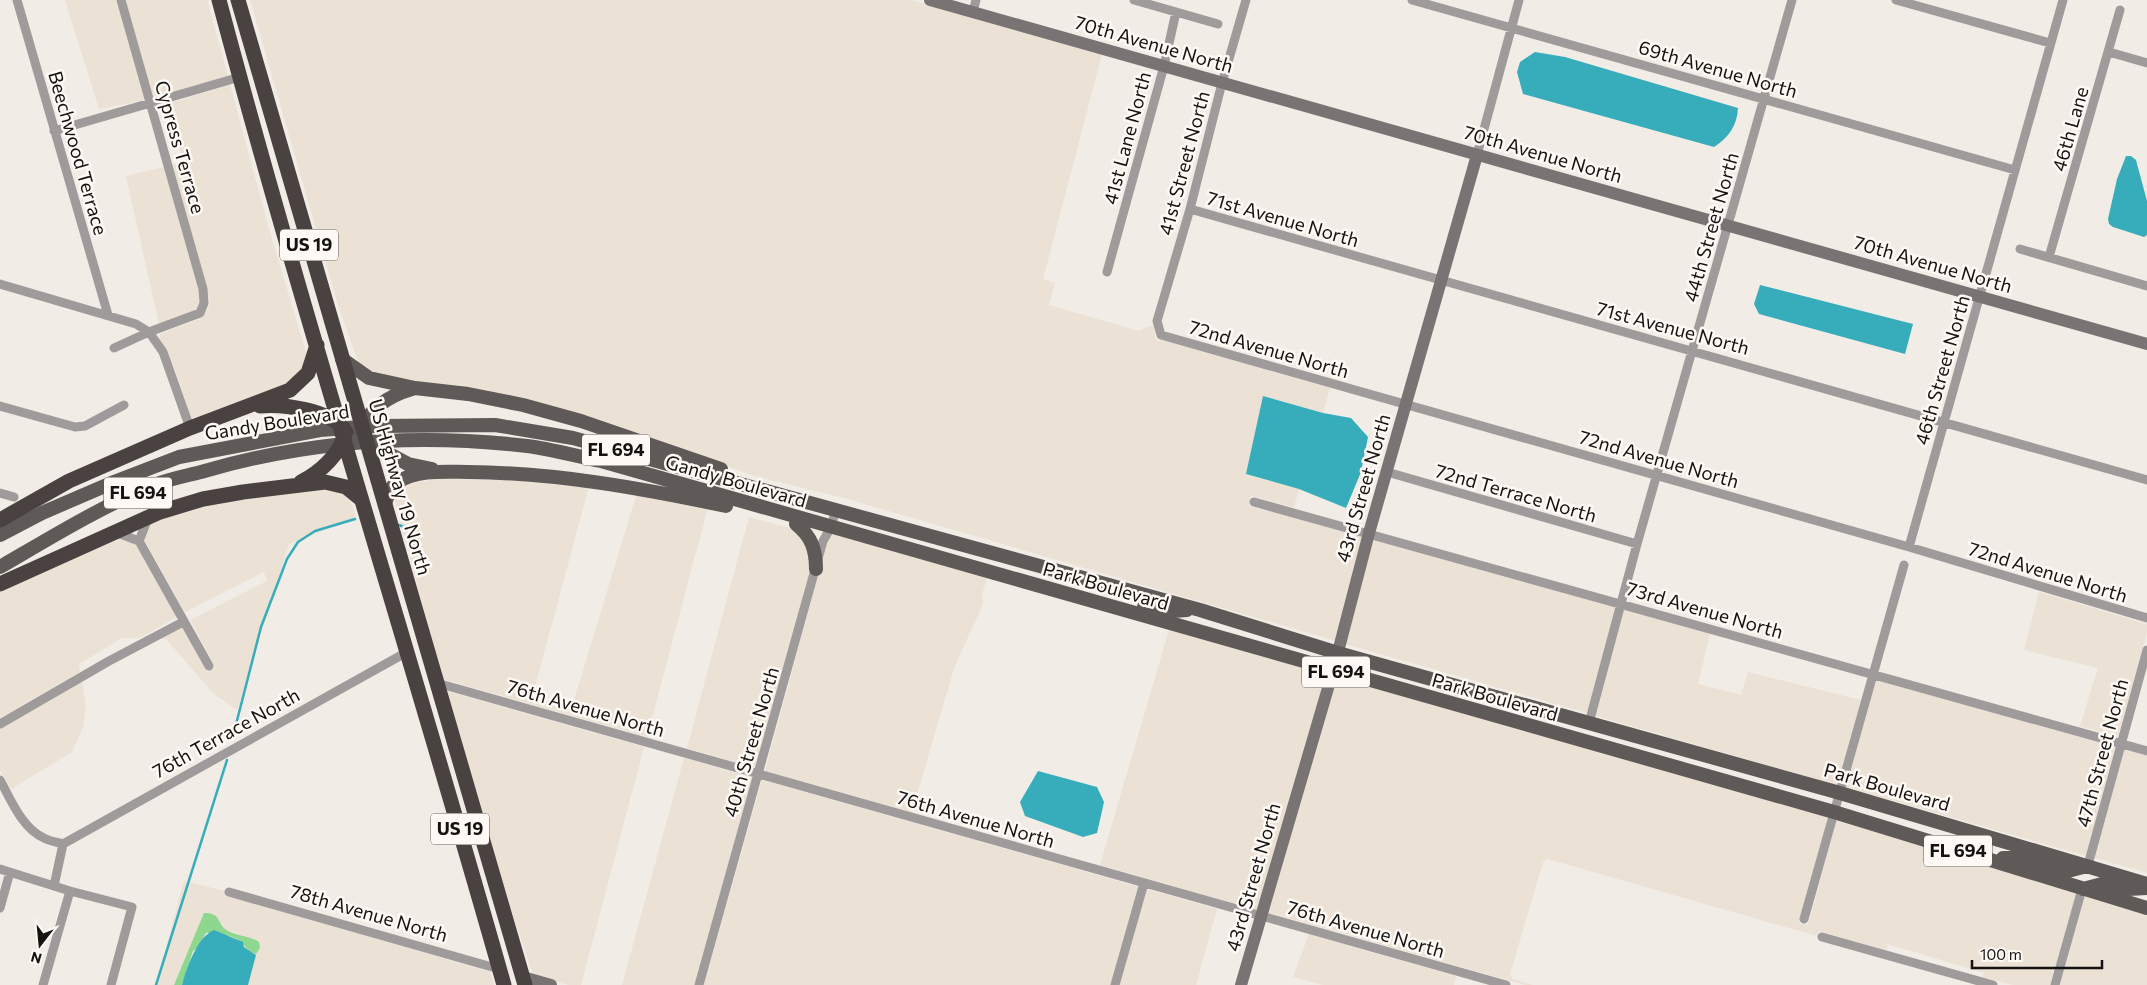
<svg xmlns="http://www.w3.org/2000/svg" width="2147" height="985" font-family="Commissioner,sans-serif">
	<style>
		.built { fill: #ebe1d5 }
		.green { fill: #8ed78f }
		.water { fill: #37adbb }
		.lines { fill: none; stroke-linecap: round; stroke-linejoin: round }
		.stream { stroke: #37adbb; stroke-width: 2.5 }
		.street { stroke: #9f9b9a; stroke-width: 9 }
		.secondary { stroke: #797473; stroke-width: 12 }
		.primary { stroke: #5f5957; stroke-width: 14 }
		.highway { stroke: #494240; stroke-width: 15 }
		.labels { text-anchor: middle; stroke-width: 5; stroke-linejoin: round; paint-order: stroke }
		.shield { fill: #fef9f4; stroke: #5a5855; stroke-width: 1 }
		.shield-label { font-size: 18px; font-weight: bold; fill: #141311 }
		.street-label { font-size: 19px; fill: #141311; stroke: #fef9f4 }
	</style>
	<rect width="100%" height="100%" fill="#f1ece6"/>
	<path class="built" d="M65 0H116L145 100 99 109Z
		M125 0H207L228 76 154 98Z
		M250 0H911L1102 54 1043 279 1055 283 1049 305 1139 331 1150 326 1154 327 1155 338 1158 341 1161 340 1330 388 1323 413 1263 396 1247 474 1299 489 1294 507 1251 496 1249 506 1364 536 1336 641 844 498 754 476 722 464 422 384 371 373 360 367 338 305Z
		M230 85 268 225 308 359 301 374 281 387 191 419 178 378 167 350 160 340V334L202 318 209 307 210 300 173 165 183 162 167 104Z
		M164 167 199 290V303L197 309 159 324 126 176Z
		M438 479 554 481 589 486 532 698 571 710 637 493 708 507 647 737 443 679 394 499 397 490 406 484Z
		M325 487 350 497 356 518 289 544 237 710 214 694 166 639 158 638 181 625 208 672 215 667 190 620 267 581 264 572 185 612 137 527 203 504Z
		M749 517 794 529 805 540 811 568 756 768 687 748Z
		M128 530 177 617 140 638H122L79 664 80 672 0 718V589Z
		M832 534 987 578 982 594 983 604 954 668 912 812 765 771 827 542Z
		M1373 539 1616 607 1587 713 1345 644Z
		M2039 592 2147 624V633L2118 737 2080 726 2098 668 2024 650Z
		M1624 609 1710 633 1698 684 1741 695 1748 672 1861 700 1837 785 1596 716Z
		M1169 630 1327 675 1258 910 1100 865Z
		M1336 677 1829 816 1799 923 1808 925 1837 819 2076 893 2050 985H2013L1983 977 1984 973 1888 944 1886 950 1819 931 1817 936 1548 859 1543 862 1510 974 1513 979 1533 985H1525L1267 912Z
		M1876 680 2115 747 2086 856 1846 787Z
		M82 682 86 707 83 727 72 752 11 789 0 770V729Z
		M446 691 644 747 581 985H569L533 975 480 815Z
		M2124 749 2147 756V873L2095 858Z
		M684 758 754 778 694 985H622Z
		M762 780 1217 909 1196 985H704Z
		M184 881 271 902 270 908 490 972 494 985H248L256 954 260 948 259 942 230 931 224 928 223 924 202 917 198 930 174 985H156Z
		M2085 895 2147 913V985H2060Z
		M1309 934 1363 950 1488 985 1456 976 1454 985H1323L1293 977Z"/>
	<path class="green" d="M204 913C220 913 217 921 225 929 233 935 247 936 256 940L259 942 260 948 256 954C248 951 246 947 241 942 234 935 216 933 206 933L199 946 193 951 182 985H174Z"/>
	<path class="water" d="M1535 52 1565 57 1738 108C1737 126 1729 137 1714 147L1523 94 1517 72 1520 62Z
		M2126 156H2131L2136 160 2147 201V235L2144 237 2113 227 2109 224 2108 219 2117 179Z
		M1760 285 1913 324 1905 354 1759 314 1754 304Z
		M1263 396 1323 413 1351 418 1368 437 1361 472 1346 508 1299 489 1246 474Z
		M1038 771 1097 787 1104 802 1097 833 1083 837 1025 816 1020 802Z
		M214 930 243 942 244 947 256 955 248 985H182C187 967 197 937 214 930Z"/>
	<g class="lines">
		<path class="stream" d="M399 525 421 534
			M233 736 261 627 287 559 298 542 315 531 355 519
			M156 985 227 760"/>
		<path class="street" d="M17 0 108 315
			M1134 0 1218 24
			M1246 0 1222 83 1190 209 1157 321 1161 335 1909 547 2147 618
			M1412 0 2015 170
			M1896 0 2050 43
			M973 12 976 0
			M2109 52 2147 63
			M54 131 240 77
			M1477 155 1519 0
			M1190 209C1508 301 1828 388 2147 480
			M2020 249 2147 286
			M2049 257 2120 10
			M1107 272 1164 66 1176 12
			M0 284 136 324 149 332 163 352 190 428
			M114 348 149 332 200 313 204 303 203 289 121 0
			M0 406 75 427 85 426 124 405
			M1387 472 1637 544
			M0 493 14 497
			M1254 502 2147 751
			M148 518 139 541 209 666
			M115 532 139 541
			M1909 547 2063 0
			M437 683 1506 985
			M1589 723 1637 544 1792 0
			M0 724 109 661 183 622
			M0 780C11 800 22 828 44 838 49 841 57 842 63 844
			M63 844 407 652
			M2088 865 2147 650
			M0 869 70 891 132 907 111 985
			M54 886 63 844
			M229 892 499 969
			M0 908 10 872
			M1804 919 1904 565
			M1822 937 1993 985
			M43 985 70 891
			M699 985 823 541 831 527 836 509
			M1115 985 1144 883
			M2055 985 2082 889"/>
		<path class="secondary" d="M930 0 2147 344
			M523 977 551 985
			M1241 985 1333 671 1369 533 1477 155"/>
		<path class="primary" d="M342 359 369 378 415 388 468 394 523 405 581 421 721 469
			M356 430C374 409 384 397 412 389
			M365 441 408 464 432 469
			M385 504C388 495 390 487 398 482 417 469 448 472 469 472 558 473 640 488 726 506
			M796 524C811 536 816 549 816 569
			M0 535 42 513 114 482 179 457 320 430 376 426 495 425 573 438 1200 610 1338 653 1840 793 2147 884
			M0 567C50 538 100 507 154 485 169 479 185 476 201 472 306 441 417 433 527 446 551 449 576 456 601 461L1834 812 2147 908
			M1144 607 1161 612 1187 610
			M2003 858H2011L2064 872 2087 866
			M2083 889 2102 884 2128 889 2147 888"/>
		<path class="highway" d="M219 0C307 330 411 656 504 985
			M238 0 525 985
			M260 406C284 404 328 410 344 429
			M301 482C321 472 340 454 346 432
			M0 520 69 481 190 428 290 390 308 373 317 345
			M0 584 160 512 203 499 243 492 325 482 346 487 362 500"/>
	</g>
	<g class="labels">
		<g class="shield">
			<rect x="280" y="229.5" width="58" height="31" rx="4"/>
			<rect x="582" y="434.5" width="68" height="31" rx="4"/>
			<rect x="104" y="477.5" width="68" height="31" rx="4"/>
			<rect x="1302" y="656.5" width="68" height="31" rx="4"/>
			<rect x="431" y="813.5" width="58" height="31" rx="4"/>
			<rect x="1924" y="835.5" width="68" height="31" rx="4"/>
		</g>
		<g class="shield-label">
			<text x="309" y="251">US 19</text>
			<text x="616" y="456">FL 694</text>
			<text x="138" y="499">FL 694</text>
			<text x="1336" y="678">FL 694</text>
			<text x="460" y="835">US 19</text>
			<text x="1958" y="857">FL 694</text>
		</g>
		<g class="street-label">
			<text transform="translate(1154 44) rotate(16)" y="7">70th Avenue North</text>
			<text transform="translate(1718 69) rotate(16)" y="7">69th Avenue North</text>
			<text transform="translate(2070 129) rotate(-74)" y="7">46th Lane</text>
			<text transform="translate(1127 138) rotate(-75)" y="7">41st Lane North</text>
			<text transform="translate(180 147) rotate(74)" y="7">Cypress Terrace</text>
			<text transform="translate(78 153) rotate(74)" y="7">Beechwood Terrace</text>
			<text transform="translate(1543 154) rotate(16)" y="7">70th Avenue North</text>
			<text transform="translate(1184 163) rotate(-75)" y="7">41st Street North</text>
			<text transform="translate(1283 219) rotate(16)" y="7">71st Avenue North</text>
			<text transform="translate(1711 227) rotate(-74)" y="7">44th Street North</text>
			<text transform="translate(1933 264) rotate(16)" y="7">70th Avenue North</text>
			<text transform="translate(1673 328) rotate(15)" y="7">71st Avenue North</text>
			<text transform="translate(1269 349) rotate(16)" y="7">72nd Avenue North</text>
			<text transform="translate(1942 370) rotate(-74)" y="7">46th Street North</text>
			<text transform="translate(277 422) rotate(-9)" y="7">Gandy Boulevard</text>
			<text transform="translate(1659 459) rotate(16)" y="7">72nd Avenue North</text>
			<text transform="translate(736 481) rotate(16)" y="7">Gandy Boulevard</text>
			<text transform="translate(400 487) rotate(74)" y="7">US Highway 19 North</text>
			<text transform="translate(1363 488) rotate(-74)" y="7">43rd Street North</text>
			<text transform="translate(1516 493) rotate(16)" y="7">72nd Terrace North</text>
			<text transform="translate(2048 572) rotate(17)" y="7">72nd Avenue North</text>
			<text transform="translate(1106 586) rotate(16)" y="7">Park Boulevard</text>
			<text transform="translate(1705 610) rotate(16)" y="7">73rd Avenue North</text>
			<text transform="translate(1495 697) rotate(16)" y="7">Park Boulevard</text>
			<text transform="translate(586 708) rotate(16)" y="7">76th Avenue North</text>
			<text transform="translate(226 733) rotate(-29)" y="7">76th Terrace North</text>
			<text transform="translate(751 742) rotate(-74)" y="7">40th Street North</text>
			<text transform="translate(2102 753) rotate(-75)" y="7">47th Street North</text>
			<text transform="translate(1887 787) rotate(16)" y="7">Park Boulevard</text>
			<text transform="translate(976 819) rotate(16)" y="7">76th Avenue North</text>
			<text transform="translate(1253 877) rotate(-74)" y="7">43rd Street North</text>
			<text transform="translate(369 913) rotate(16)" y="7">78th Avenue North</text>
			<text transform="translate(1366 929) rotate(16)" y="7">76th Avenue North</text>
		</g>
	</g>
	<g transform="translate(40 945) rotate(196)" stroke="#fef9f4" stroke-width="4" paint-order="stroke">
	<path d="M0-4L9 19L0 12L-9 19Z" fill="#141311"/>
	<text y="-8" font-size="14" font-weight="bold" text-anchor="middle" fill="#141311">N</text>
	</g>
	<path d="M1972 960v8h130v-8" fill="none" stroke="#141311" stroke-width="2.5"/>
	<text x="1980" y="960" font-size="15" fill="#141311" stroke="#fef9f4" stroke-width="4" paint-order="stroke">100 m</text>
</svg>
